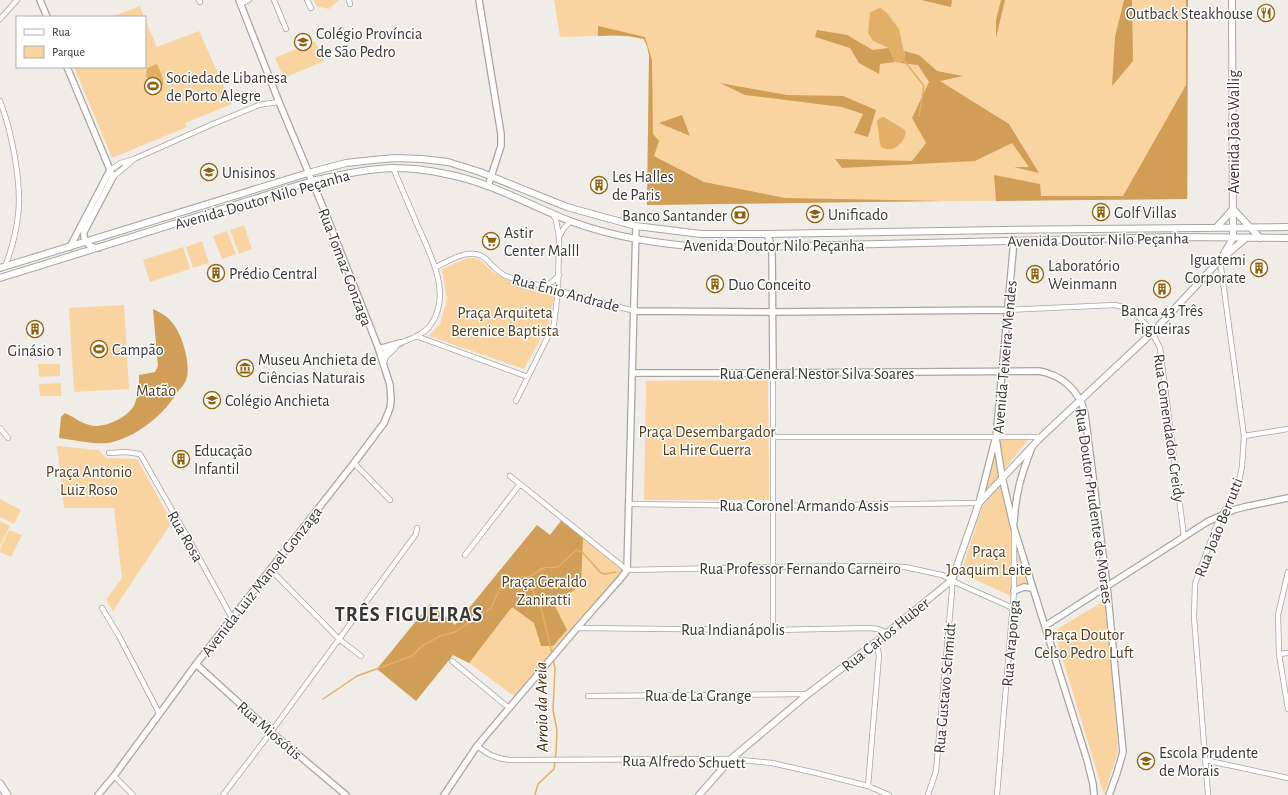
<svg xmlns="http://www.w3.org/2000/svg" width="1288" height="795" font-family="'Alegreya Sans',sans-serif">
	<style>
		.green { fill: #fad4a0 }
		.forest { fill: #d09e56 }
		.water { fill: #e1af66 }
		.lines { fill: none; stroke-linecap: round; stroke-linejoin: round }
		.stream { stroke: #e1af66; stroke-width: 1.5 }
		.minor-casing { stroke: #a8a5a1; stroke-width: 6 }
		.tertiary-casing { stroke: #a8a5a1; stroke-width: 8 }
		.secondary-casing { stroke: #a8a5a1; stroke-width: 8 }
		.primary-casing { stroke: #a8a5a1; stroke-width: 9 }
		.minor { stroke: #fff; stroke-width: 4.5 }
		.tertiary { stroke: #fff; stroke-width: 5.5 }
		.secondary { stroke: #fff; stroke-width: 6 }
		.primary { stroke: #fff; stroke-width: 7 }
		.labels { text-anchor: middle; stroke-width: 3; stroke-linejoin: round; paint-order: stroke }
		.poi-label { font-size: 16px; fill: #383735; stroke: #fff; text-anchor: start }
		.street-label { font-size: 16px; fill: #383735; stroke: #fff }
		.park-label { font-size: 16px; fill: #523d1e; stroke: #fff }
		.water-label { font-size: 17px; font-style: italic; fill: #392504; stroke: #fff }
		.district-label { font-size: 20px; font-weight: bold; letter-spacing: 1px; fill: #383735; stroke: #fff }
	</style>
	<rect width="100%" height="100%" fill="#f0ece8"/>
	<path class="green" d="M314 0H339L329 9 316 6Z
		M554 0H1188V197L1185 199 746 203 647 205 649 55 647 46 643 39 622 35 560 37Z
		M140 6 144 17H111Z
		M145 19 157 47 199 31 232 104 185 123 187 127 112 158 74 67H145Z
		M315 41 324 61 284 78 275 58Z
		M244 225 252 249 239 254 230 230Z
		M227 231 236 254 222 259 213 236Z
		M202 241 209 263 193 268 186 247Z
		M183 247 190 269 150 282 143 260Z
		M468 258C485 258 483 266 496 274 512 285 536 288 555 292L549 323 524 369 429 336 440 324 447 299 442 269Z
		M124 305 129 389 74 392 69 308Z
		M38 364H60V376L39 377Z
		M768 380 769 500H644L646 381Z
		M61 383V396H40L39 384Z
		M999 440H1028L1002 472Z
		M57 446 99 450 106 458 137 459 172 522 113 611 106 600 122 578 114 508H64Z
		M995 446 1000 476 982 496Z
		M1000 484 1013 534 1011 596 961 573 982 507Z
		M0 499 21 510 14 524 0 517Z
		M0 521 10 526 0 546Z
		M561 521 623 570 514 696 469 663 453 655 416 701 377 669 430 604 456 625 537 525 550 535Z
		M9 530 22 535 11 557 0 552V549Z
		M1017 553 1027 583 1020 584 1016 586Z
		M1107 599 1118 752 1104 795 1054 631Z"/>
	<path class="forest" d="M921 0H952L951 7Z
		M1001 0H1005L996 38V20Z
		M1124 0H1132L1133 61 1112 86 1115 37Z
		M1186 0H1188L1187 199 996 201 994 175 1040 184 1041 196H1123L1186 85Z
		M598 26 645 37 652 60 653 134 659 141 654 156 704 182 785 198 944 201 647 205 649 55 647 46 644 39C628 35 614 35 598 36Z
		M817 30 847 35 873 50 889 48 895 62 880 64 879 74 859 63 850 48 815 37Z
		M904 51 919 55 937 71 963 76 940 81 1009 124 1039 173 1014 167H1029L1012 143 975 161 842 168 835 159 912 161 926 143 912 118 929 82 918 65 901 63 905 57Z
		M720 83 787 95 843 96 876 110 868 137 854 133 863 114 842 107 745 95Z
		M682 115 690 136 659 123Z
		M153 309C161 313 169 317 174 325 183 337 190 363 187 377 186 382 182 387 179 390 164 414 141 434 113 442 100 446 74 440 59 438L61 417 65 413C74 417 83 425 94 426 107 427 131 416 135 403 139 394 139 385 139 375L155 372 158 366Z
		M561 521 583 538 581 585 554 604 567 630 553 646H541L534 623 512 607 469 663 453 655 416 701 377 669 430 604 455 625 537 525 550 535Z"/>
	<path class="water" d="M880 8 887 13 899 29 905 57 901 63 895 62 889 48 873 41 868 33 870 12Z
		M157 64 163 78V85L153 89 146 75 147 68Z
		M884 117 905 130C908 136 898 149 891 149 887 150 884 148 881 147L880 144 877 121 880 118Z"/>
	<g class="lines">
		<path class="stream" d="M903 59 924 86 919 116
			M552 654 542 611 529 583V577L543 568 558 567 576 550 582 552 601 573 605 574 616 572
			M323 699 357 676 412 656 422 646 440 636 455 632 491 608 500 588 511 578 529 577
			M535 795 538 784 554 769 556 752 557 730 553 710 555 668 553 660"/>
		<g class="minor-casing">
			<path id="minor" d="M199 0 200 2
				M274 0 286 29
				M307 0 311 8
				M349 0 350 4
				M240 4 249 0
				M0 19 17 0
				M0 101C12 132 22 184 18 216 16 233 11 251 5 267
				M110 170 121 163 134 159 213 124 259 105 264 104 279 102
				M113 177 133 160
				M559 237 564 228 571 221
				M436 267C451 260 471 246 486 259 493 266 498 273 508 277L634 311
				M542 286 552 282 559 275
				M1007 310 1115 305C1137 308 1151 329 1160 348L1184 537
				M416 336 528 377
				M381 357C391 341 418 341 429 327 454 296 430 254 417 224 409 205 401 187 393 168
				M383 365 386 357 396 347
				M773 373V630
				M516 401 554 324 558 290 559 237 556 220 552 213
				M0 428 8 438
				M1244 436 1288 429
				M773 437H1041
				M109 453 126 452 140 454 192 545 232 618
				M354 463 390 500
				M510 476 627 570 773 567 880 566 905 567 942 575 961 585 1013 608
				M629 504 773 506 979 503
				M465 555 520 484
				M270 569 339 639 361 656
				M1288 572 1278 615 1279 654 1288 709
				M102 608 119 636 159 713
				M577 628 773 630 869 628 878 629 887 633
				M1279 654 1288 653
				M452 661 509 708
				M588 696 808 694
				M477 746C489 755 495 758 510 760L731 759 772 763 816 773 868 786 889 795
				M1205 760 1288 778
				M114 776 133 795
				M868 786 879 655 876 642
				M223 795 271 732 416 534 417 528
				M928 795 936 771 952 591V580
				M997 795 1014 591V531
				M1208 795 1194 617 1195 584 1215 529 1239 481 1242 467 1244 436 1220 260"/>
		</g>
		<g class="tertiary-casing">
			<path id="tertiary" d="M40 0 47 17
				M479 0 501 134V146L488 186
				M67 67 113 177 84 232C83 241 88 247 98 248
				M767 234 772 247 773 373
				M1014 240 996 438 1002 477 1014 528 1087 760 1093 784 1094 795
				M70 247 110 170
				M634 311 773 312 1007 310
				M378 347 382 348 400 343
				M633 373H773L1039 371C1062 375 1080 391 1085 414L1107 586 1123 752 1117 773 1109 795
				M979 503 995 440
				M1014 522C1016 492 1021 475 1032 447
				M1014 591 1024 587 1033 588
				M1045 626 1207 522 1233 510 1244 507 1288 498
				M196 664 271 732 346 795
				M98 795 114 776 196 664 354 463 384 423 390 408 391 400 390 385 378 347 325 212 279 102 239 0
				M444 795 477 746 577 628 621 578 627 570 636 226"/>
		</g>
		<g class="secondary-casing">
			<path id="secondary" d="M1233 209 1260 238
				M1217 227 1233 209
				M1222 257 1233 238 1232 0
				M0 268 308 173 346 163 373 160 396 158 422 159 448 162 480 172 567 207 603 217 636 226 701 234H767L1002 230 1288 227
				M0 278 312 181C338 175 365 169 392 168 410 168 429 170 446 174 490 182 529 205 570 221 615 238 662 244 709 248L1173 237 1288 238
				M699 795 731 759 808 694 876 642 952 580 979 503 1041 437 1152 333 1220 260 1246 238"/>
		</g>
		<g class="primary-casing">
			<path id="primary" d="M0 784 7 795"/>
		</g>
		<use href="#minor" class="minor"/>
		<use href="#tertiary" class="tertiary"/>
		<use href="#secondary" class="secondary"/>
		<use href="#primary" class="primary"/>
	</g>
	<defs>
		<g id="restaurant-ring" transform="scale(0.9)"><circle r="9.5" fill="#fff" stroke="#90610c" stroke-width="1.5"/><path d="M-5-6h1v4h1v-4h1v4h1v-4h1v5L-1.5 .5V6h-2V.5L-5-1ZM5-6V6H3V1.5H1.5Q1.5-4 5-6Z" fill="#90610c"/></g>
		<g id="school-ring" transform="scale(0.9)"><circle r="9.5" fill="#fff" stroke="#90610c" stroke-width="1.5"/><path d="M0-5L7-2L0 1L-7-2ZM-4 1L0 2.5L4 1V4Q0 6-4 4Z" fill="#90610c"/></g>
		<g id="stadium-ring" transform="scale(0.9)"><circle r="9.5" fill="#fff" stroke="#90610c" stroke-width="1.5"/><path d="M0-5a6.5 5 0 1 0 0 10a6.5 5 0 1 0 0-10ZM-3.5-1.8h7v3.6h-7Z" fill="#90610c"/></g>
		<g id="university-ring" transform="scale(0.9)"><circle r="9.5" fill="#fff" stroke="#90610c" stroke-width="1.5"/><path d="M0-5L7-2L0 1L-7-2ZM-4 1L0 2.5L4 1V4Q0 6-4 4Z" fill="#90610c"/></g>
		<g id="building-ring" transform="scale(0.9)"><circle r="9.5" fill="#fff" stroke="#90610c" stroke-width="1.5"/><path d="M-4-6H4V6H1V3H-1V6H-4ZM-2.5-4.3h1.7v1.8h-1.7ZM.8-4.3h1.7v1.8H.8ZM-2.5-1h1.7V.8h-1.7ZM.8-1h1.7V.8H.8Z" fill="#90610c"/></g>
		<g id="bank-ring" transform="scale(0.9)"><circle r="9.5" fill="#fff" stroke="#90610c" stroke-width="1.5"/><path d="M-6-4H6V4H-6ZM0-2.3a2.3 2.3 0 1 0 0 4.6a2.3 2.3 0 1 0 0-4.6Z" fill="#90610c"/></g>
		<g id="supermarket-ring" transform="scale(0.9)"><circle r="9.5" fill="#fff" stroke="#90610c" stroke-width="1.5"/><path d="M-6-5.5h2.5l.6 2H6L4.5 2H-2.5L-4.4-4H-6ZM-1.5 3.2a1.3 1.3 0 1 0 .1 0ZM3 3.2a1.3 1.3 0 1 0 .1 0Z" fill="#90610c"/></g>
		<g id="museum-ring" transform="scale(0.9)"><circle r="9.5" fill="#fff" stroke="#90610c" stroke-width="1.5"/><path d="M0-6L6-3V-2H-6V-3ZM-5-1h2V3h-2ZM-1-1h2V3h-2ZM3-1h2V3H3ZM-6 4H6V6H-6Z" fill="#90610c"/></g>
	</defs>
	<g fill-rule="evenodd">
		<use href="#restaurant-ring" x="1266" y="13"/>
		<use href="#school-ring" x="303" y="42"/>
		<use href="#stadium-ring" x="153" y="86"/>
		<use href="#university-ring" x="209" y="172"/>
		<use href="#building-ring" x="599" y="185"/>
		<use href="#building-ring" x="1101" y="212"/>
		<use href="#school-ring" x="815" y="214"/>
		<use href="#bank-ring" x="740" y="215"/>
		<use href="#supermarket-ring" x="491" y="241"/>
		<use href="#building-ring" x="1259" y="268"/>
		<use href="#building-ring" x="216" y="273"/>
		<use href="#building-ring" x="1035" y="274"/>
		<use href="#building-ring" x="715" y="284"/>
		<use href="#building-ring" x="1162" y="289"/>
		<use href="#building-ring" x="35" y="329"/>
		<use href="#stadium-ring" x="99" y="349"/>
		<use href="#museum-ring" x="245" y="368"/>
		<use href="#school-ring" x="212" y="400"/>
		<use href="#building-ring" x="181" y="459"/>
		<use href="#school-ring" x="1146" y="761"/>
	</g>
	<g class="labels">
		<g class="poi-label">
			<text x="1253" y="19" text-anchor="end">Outback Steakhouse</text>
			<text x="316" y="39">Colégio Província<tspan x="316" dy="18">de São Pedro</tspan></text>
			<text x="166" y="83">Sociedade Libanesa<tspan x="166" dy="18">de Porto Alegre</tspan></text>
			<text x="222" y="178">Unisinos</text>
			<text x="612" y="182">Les Halles<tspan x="612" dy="18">de Paris</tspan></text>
			<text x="1114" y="218">Golf Villas</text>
			<text x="828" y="220">Unificado</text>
			<text x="727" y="221" text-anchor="end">Banco Santander</text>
			<text x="504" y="238">Astir<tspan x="504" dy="18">Center Malll</tspan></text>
			<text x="1246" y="265" text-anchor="end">Iguatemi<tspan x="1246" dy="18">Corporate</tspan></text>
			<text x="1048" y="271">Laboratório<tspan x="1048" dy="18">Weinmann</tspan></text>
			<text x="229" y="279">Prédio Central</text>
			<text x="728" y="290">Duo Conceito</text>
			<text x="1162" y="316" text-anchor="middle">Banca 43 Três<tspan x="1162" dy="18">Figueiras</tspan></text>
			<text x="112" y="355">Campão</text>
			<text x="35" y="356" text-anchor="middle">Ginásio 1</text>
			<text x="258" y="365">Museu Anchieta de<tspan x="258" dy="18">Ciências Naturais</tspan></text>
			<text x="225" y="406">Colégio Anchieta</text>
			<text x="194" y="456">Educação<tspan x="194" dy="18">Infantil</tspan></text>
			<text x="1159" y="758">Escola Prudente<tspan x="1159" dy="18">de Morais</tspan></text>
		</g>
		<g class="street-label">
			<text transform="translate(1233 132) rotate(-90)" y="6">Avenida João Wallig</text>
			<text transform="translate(262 199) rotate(-16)" y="6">Avenida Doutor Nilo Peçanha</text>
			<text transform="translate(1098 239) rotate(-1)" y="6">Avenida Doutor Nilo Peçanha</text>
			<text x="774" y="251">Avenida Doutor Nilo Peçanha</text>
			<text transform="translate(346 267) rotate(69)" y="6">Rua Tomaz Gonzaga</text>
			<text transform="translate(566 292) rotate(15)" y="6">Rua Ênio Andrade</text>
			<text transform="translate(1004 357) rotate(-85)" y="6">Avenida Teixeira Mendes</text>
			<text x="817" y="379">Rua General Nestor Silva Soares</text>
			<text transform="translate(1170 428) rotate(82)" y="6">Rua Comendador Creidy</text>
			<text x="804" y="511">Rua Coronel Armando Assis</text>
			<text transform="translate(1095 506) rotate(82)" y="6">Rua Doutor Prudente de Moraes</text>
			<text transform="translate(1218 527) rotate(-68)" y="6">Rua João Berrutti</text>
			<text transform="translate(186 536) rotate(60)" y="6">Rua Rosa</text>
			<text x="800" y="574">Rua Professor Fernando Carneiro</text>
			<text transform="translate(261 581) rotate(-52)" y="6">Avenida Luiz Manoel Gonzaga</text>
			<text x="733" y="635">Rua Indianápolis</text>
			<text transform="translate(885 634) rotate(-39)" y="6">Rua Carlos Huber</text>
			<text transform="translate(1010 643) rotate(-85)" y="6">Rua Araponga</text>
			<text transform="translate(944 688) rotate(-85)" y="6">Rua Gustavo Schmidt</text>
			<text x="698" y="701">Rua de La Grange</text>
			<text transform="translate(270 730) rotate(41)" y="6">Rua Miosótis</text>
			<text transform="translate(684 761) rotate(1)" y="6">Rua Alfredo Schuett</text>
		</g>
		<g class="park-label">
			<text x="505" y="318">Praça Arquiteta<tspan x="505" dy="18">Berenice Baptista</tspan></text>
			<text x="156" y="396">Matão</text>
			<text x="707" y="437">Praça Desembargador<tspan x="707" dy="18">La Hire Guerra</tspan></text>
			<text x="89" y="477">Praça Antonio<tspan x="89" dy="18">Luiz Roso</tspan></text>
			<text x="989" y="557">Praça<tspan x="989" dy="18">Joaquim Leite</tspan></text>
			<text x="544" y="587">Praça Geraldo<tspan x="544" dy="18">Zaniratti</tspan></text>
			<text x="1084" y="640">Praça Doutor<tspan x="1084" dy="18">Celso Pedro Luft</tspan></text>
		</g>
		<g class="water-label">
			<text transform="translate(541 707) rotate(-91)" y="6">Arroio da Areia</text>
		</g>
		<g class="district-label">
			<text x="409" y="621">TRÊS FIGUEIRAS</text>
		</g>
	</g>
	<rect x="16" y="16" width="130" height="52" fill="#ffffff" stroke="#afafae"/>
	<rect x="24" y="29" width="20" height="6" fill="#ffffff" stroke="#afafae"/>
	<text x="52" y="36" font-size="12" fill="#383735">Rua</text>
	<rect x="24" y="46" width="20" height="12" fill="#fad4a0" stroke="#afafae"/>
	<text x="52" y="56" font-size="12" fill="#383735">Parque</text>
</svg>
